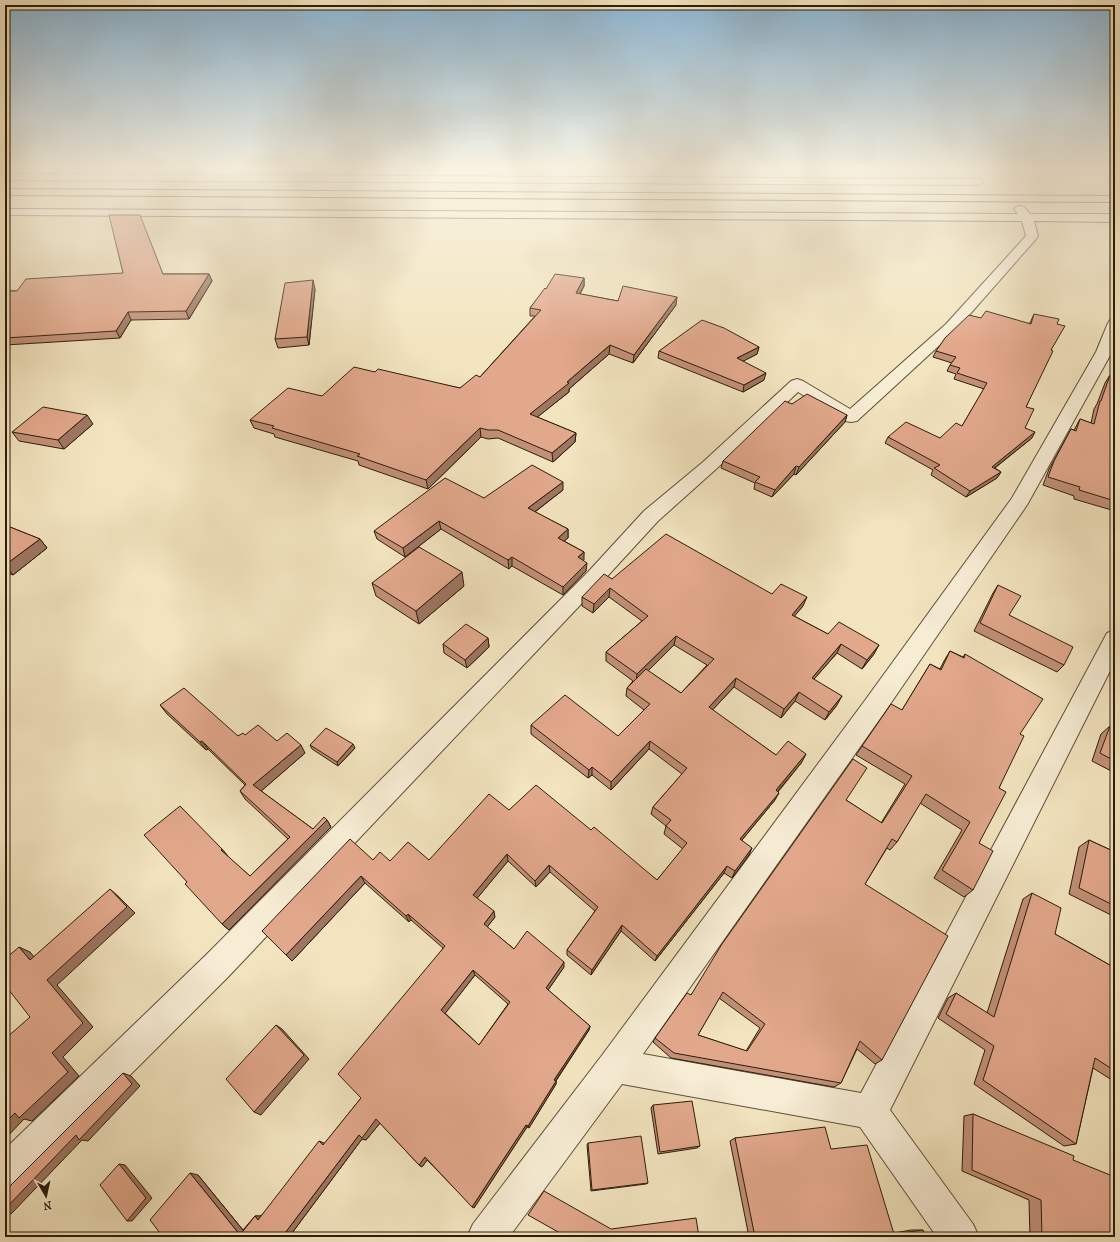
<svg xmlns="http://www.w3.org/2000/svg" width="1120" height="1242" font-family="'IM FELL French Canon',serif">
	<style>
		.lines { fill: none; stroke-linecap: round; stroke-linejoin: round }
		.minor-casing { stroke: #5e4f37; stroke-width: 2 }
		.major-casing { stroke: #2d1d0a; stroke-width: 2 }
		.minor { fill: #f7edd5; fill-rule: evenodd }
		.major { fill: #f2e4bf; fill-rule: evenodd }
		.wall { fill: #c29078; stroke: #2d1d0a; fill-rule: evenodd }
		.shaded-wall { fill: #9e7662; stroke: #2d1d0a }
		.building { fill: #e2a88c; stroke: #2d1d0a; fill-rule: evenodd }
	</style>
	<rect width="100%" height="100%" fill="#f2e4bf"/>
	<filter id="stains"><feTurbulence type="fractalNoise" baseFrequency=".005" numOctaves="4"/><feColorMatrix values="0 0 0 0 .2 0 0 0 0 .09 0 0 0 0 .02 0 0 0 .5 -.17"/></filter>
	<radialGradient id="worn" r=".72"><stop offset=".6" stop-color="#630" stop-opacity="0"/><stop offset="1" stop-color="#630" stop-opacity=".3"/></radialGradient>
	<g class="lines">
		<g class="minor-casing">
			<path id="minor" d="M5 174 979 179 984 182 979 185 5 180Z
				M1020 206 1024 207 1030 214H1115V222L1034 221 1038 236 1036 239 956 330 857 421 851 422 845 421 798 392 715 470 658 521 602 582 228 977 18 1187 5 1192V1149L206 955 588 572 644 511 703 462 791 381 797 379 803 381 850 409 946 324 1026 236 1022 221 5 215V209L1018 214 1014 209 1016 207Z
				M1115 319V343L1112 352 1027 505 884 713 643 1054 861 1093 1107 633 1115 630V661L890 1110 973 1224 979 1237H937L860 1127 622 1084 509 1237H467L473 1224 603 1054 866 699 1012 498 1096 352 1108 323 1110 320Z"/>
		</g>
		<g class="major-casing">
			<path id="major" d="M5 189 1115 196V202L5 195Z"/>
		</g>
		<use href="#minor" class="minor"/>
		<use href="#major" class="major"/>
	</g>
	<path class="wall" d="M163 274H209L212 281 189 319 131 320 120 338 5 345V291H17Z
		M584 278V286L580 294 618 301 676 305 633 363 609 354 569 389V392L537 417 576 433 575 442 553 462 498 438 488 439 481 437 428 489 359 465 358 461 275 437 274 434 254 428 250 420 322 396 375 372 460 388 480 377 535 316H530V308L546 289Z
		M315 289 309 345 278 348 275 339Z
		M1034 314 1051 350 1026 407 1025 428 1032 438 995 468 1001 472 997 478 966 497 931 475 933 470 885 443 888 437 940 438 962 426 984 389 954 379 956 374 947 371 950 365 952 363 933 357 936 351 1030 323Z
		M759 347 757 354 743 361 764 380 743 392 658 358 659 351Z
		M1110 375 1115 376V511L1074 499V496L1043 485 1049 469 1071 429 1074 430 1080 419 1091 423 1094 409 1097 404 1105 383Z
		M792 404 847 415 845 422 796 475 794 474 772 497 754 489 755 483 721 468 723 461Z
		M93 424 64 449 19 441 12 432Z
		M563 490 535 512 568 529V538L564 541 584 552 583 561 586 571 563 595 512 566 509 569 441 529 405 557 377 539 374 531 484 498Z
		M5 525 40 539 47 548 13 575 5 572Z
		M612 579 772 594 803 606 794 616 828 634 874 654 862 669 837 653 814 679 837 705 825 720 795 701 781 718 734 687 712 710 776 755 802 762 778 792 775 800 742 840 749 855 732 878 724 873 655 961 621 931 591 975 567 955V950L595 911 550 872 536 887 508 861 477 898 495 917 487 927 514 949 564 967 548 990 590 1026 589 1030 556 1081V1084L529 1128 527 1127 474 1208 427 1160 422 1167 419 1165 380 1123 366 1140 362 1139 289 1237H163L198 1175 243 1230 255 1216H261L325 1143 361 1098 443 948 411 920 409 922 365 883 292 961 373 860 390 861 429 860 509 810 591 830 657 880 683 849 664 834 666 826 651 814 653 807 682 774 649 749 611 790 592 775 588 778 531 734V725L618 736 644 710 626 696 627 688 633 681 606 661V652L642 621 609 597 593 613 582 606V597ZM674 645 707 665 681 693 648 671ZM475 975 508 1004 479 1045 445 1013Z
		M372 583 464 586 419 624 376 596Z
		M998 585 1009 615 1064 665 1057 672 974 631 993 593Z
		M488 638 489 647 467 668 444 653 443 644Z
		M950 651 963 657 965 654 1020 734 999 788 979 843 973 890 964 897 934 878 962 830 920 803 897 842 890 850 887 848 865 884 882 1060 875 1064 857 1049 841 1083 834 1087 671 1058 653 1042 655 1038 691 995 846 800 881 823 905 784 856 755 862 746 902 710 930 664 940 669 944 661ZM719 998 760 1028 746 1051 698 1035Z
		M1115 662V678L1110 675Z
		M160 705 238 736 245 735 277 741 305 753 261 791 313 829 327 820 331 827 229 930 222 924V849L228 857 250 876 288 839 245 799 240 791 245 785 208 749 206 750 167 714Z
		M1110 726 1115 729V773L1092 761 1101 734Z
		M310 745 355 748 338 766 312 749Z
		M1089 840 1115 852V917L1069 894 1079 847Z
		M1032 893 1055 934 1115 968V1082L1093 1068 1076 1144 1064 1146 974 1084 985 1050 938 1018 948 998 956 993 987 1013 1023 899Z
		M653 1105 700 1146 697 1148 658 1154 651 1108Z
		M973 1114 1073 1160 1115 1237H1030L1029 1200 962 1171 964 1116Z
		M735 1138 831 1149 894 1233 911 1230H923L926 1237H749L730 1141Z
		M588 1143 648 1183 646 1184 591 1191 587 1145Z"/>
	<path class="shaded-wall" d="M209 274 212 281 189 319 186 311Z
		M584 278V286L576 301V293Z
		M313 280 315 289 309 345 307 337Z
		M677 297 676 305 633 363 634 355Z
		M128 312 131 320 120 338 116 331Z
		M610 345 609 354 569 389V392L530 423V414Z
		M759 347 757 354 736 365 737 358Z
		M766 373 764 380 743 392 744 385Z
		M87 415 93 424 64 449 58 440Z
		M847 415 845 422 796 475 799 467Z
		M480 428 481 437 428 489 426 480Z
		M1035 432 1032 438 988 473 992 467Z
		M576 433 575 442 553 462 552 453Z
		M796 466 794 474 772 497 775 490Z
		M1001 472 997 478 966 497 970 491Z
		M563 482V490L528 517V508Z
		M439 521 441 529 405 557 403 548Z
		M568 529V538L558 546V538Z
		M40 539 47 548 13 575 5 565Z
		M584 552V560L578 566V557Z
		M512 557V566L509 569 508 560Z
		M587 563 586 571 563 595V587Z
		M462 572 464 586 419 624 416 611Z
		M610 588 609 597 593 613 594 604Z
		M807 597 803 606 788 624 792 615Z
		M676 636 674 645 636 683 637 674Z
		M488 638 489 647 467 668 465 660Z
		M841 644 837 653 808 686 812 678Z
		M879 645 874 654 862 669 867 660Z
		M736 678 734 687 707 716 709 707Z
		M799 692 795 701 781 718 784 709Z
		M842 696 837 705 825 720 829 712Z
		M202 741 208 749 206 750 200 742Z
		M650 741 649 749 611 790V782Z
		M353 744 355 748 338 766 337 762Z
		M301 745 305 753 259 793 253 785Z
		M806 754 802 762 772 798 776 790Z
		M592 767V775L588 778 589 770Z
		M779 793 775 800 737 846 740 839Z
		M327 820 331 827 229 930 222 924Z
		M752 848 749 855 732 878 735 871Z
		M222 849 228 856 227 857 221 850Z
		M507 854 508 861 475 901 473 895Z
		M549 865 550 872 536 887 535 881Z
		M727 866 724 873 655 961 657 956Z
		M361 876 365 883 292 961 286 955Z
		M110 889 118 896 135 913 57 985 93 1027 63 1057 79 1076 32 1121 24 1119 5 1139V1123L52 1053 47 980Z
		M5 906 8 909 5 912Z
		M494 911 495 917 485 930 484 924Z
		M408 914 411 920 409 922 406 916Z
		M622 925 621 931 591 975 592 970Z
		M19 947 30 952 41 965 30 960Z
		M564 962V967L546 993V988Z
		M473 970 475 975 444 1015 441 1010Z
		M276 1025 282 1029 309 1059 261 1115 254 1112Z
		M590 1026 589 1030 554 1083V1080Z
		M123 1073 131 1076 140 1086 88 1141 82 1140 11 1214H5V1209Z
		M556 1081V1084L529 1128 528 1126Z
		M376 1119 381 1122 366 1140 362 1139 289 1237H282L359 1135Z
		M526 1125 527 1127 474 1208 472 1207Z
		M319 1141 324 1143 328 1147 323 1145Z
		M425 1157 428 1159 422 1167 419 1165Z
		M119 1164 125 1165 152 1198 132 1221H127Z
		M190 1173 198 1175 247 1235H240Z
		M255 1216H262L258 1220Z"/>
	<path class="building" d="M109 215H140L163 274H209L186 311 128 312 116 331 5 338V291H17L26 279 123 273Z
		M555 274 584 278 576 293 618 301 623 286 677 297 634 355 610 345 567 382 569 383 530 414 576 433 552 453 498 430H488L480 428 426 480 357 456 360 454 272 428 274 426 250 420 288 388 322 396 354 367 375 372 378 369 460 388 476 375 480 377 541 310 530 308 545 288 546 289Z
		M313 280 307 337 275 339 285 283Z
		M986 311 1031 324 1034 314 1059 319 1057 324 1065 326 1051 350 1053 351 1026 407 1034 409 1025 428 1035 432 992 467 1001 472 970 491 934 468 940 465 888 437 906 422 940 438 956 423 962 426 987 383 957 373 960 368 950 365 956 357 936 351 945 338 969 315 981 318Z
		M702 320 724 328 759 347 737 358 766 373 744 385 659 351Z
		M1110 375 1115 376V501L1079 490 1080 487 1048 477 1054 461 1071 429 1076 431 1080 419 1094 424 1100 401H1101Z
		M807 394 847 415 799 467 796 466 775 490 755 482 760 477 723 461 785 401 792 404Z
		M43 407 87 415 58 440 12 432Z
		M532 465 563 482 528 508 568 529 558 538 584 552 578 557 587 563 563 587 512 557 508 560 439 521 403 548 374 531 445 478 484 498Z
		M5 525 40 539 5 565Z
		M666 534 772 594 781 584 807 597 792 615 828 634 839 622 879 645 867 660 841 644 812 678 842 696 829 712 799 692 784 709 736 678 709 707 776 755 788 741 806 754 776 790 779 793 740 839 752 848 735 871 727 866 657 956 622 925 592 970 567 950 598 907 549 865 535 881 507 854 473 895 494 911 484 924 514 949 527 931 564 962 546 988 590 1026 554 1080 556 1081 528 1126 526 1125 472 1207 425 1157 419 1165 376 1119 362 1138 359 1135 282 1237H163L150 1220 190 1173 240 1235 255 1216 258 1220 319 1141 323 1145 361 1098 338 1074 445 946 408 914 406 916 361 876 286 955 262 931 350 839 373 860 380 852 390 861 408 842 429 860 489 794 509 810 536 785 591 830 594 827 657 880 687 843 666 826 671 820 653 807 687 768 650 741 611 782 592 767 589 770 531 725 565 695 618 736 650 704 627 688 646 669 681 693 714 659 676 636 637 674 606 652 648 616 610 588 594 604 582 597 604 574 612 579ZM473 970 510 1002 479 1045 441 1010Z
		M419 547 462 572 416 611 372 583Z
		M998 585 1021 596 1009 615 1073 647 1064 665 980 623Z
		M466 624 488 638 465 660 443 644Z
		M950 651 964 658 965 654 1043 699 1020 734 1024 736 999 788 1006 792 979 843 993 851 973 890 942 870 970 822 926 794 897 842 892 839 865 884 948 936 882 1060 860 1041 841 1083 674 1053 655 1038 687 993 691 995 722 944 853 759 867 768 846 800 882 823 912 776 862 746 891 704 902 710 930 664 941 670ZM723 992 765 1024 747 1051 698 1035Z
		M184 688 238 736 243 733 245 735 258 725 277 741 287 733 301 745 253 785 313 829 324 817 327 820 222 924 185 884 187 882 144 835 180 806 222 849 221 850 250 876 290 837 240 791 246 784 202 741 200 742 160 705Z
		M1110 726 1115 729V761L1100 753Z
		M326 728 353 744 337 762 310 745Z
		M1089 840 1115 852V906L1079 888Z
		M110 889 127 907 47 980 83 1023 52 1053 68 1072 19 1118 15 1113 5 1123V1039L30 1017 5 985V959L19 947 30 960Z
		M1032 893 1061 908 1055 934 1115 968V1071L1095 1058 1076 1144 983 1080 994 1046 946 1014 956 993 994 1017Z
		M276 1025 304 1055 254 1112 226 1079Z
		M123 1073 132 1084 79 1140 76 1135 5 1209V1189L9 1187Z
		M692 1101 700 1146 660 1152 653 1105Z
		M973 1114 1074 1156 1073 1160 1115 1177V1237H1042L1041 1200 972 1170Z
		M825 1127 831 1149 867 1145 894 1234 923 1230 926 1237H755L735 1138Z
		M641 1136 648 1183 592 1190 588 1143Z
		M119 1164 146 1198 127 1221 100 1185Z
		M544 1191 611 1229 696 1218 699 1237H567L528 1215Z"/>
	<linearGradient id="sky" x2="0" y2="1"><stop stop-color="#8bb7d6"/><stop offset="0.49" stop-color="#f9f3e2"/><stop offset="1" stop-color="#f9f3e2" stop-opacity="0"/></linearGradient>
	<rect width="1120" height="343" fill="url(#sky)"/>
	<rect width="1120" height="1242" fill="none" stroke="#f2e4bf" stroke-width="20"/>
	<rect x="6" y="6" width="1108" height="1230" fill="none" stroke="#2d1d0a" stroke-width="2"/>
	<rect x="10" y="10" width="1100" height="1222" fill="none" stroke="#2d1d0a"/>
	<g transform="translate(46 1196) rotate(171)" stroke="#f7edd5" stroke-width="3" paint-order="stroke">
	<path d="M0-3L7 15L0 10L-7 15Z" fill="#2d1d0a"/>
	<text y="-6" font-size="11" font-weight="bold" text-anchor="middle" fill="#2d1d0a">N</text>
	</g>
	<rect width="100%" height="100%" filter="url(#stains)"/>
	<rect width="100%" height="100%" fill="url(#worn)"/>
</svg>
